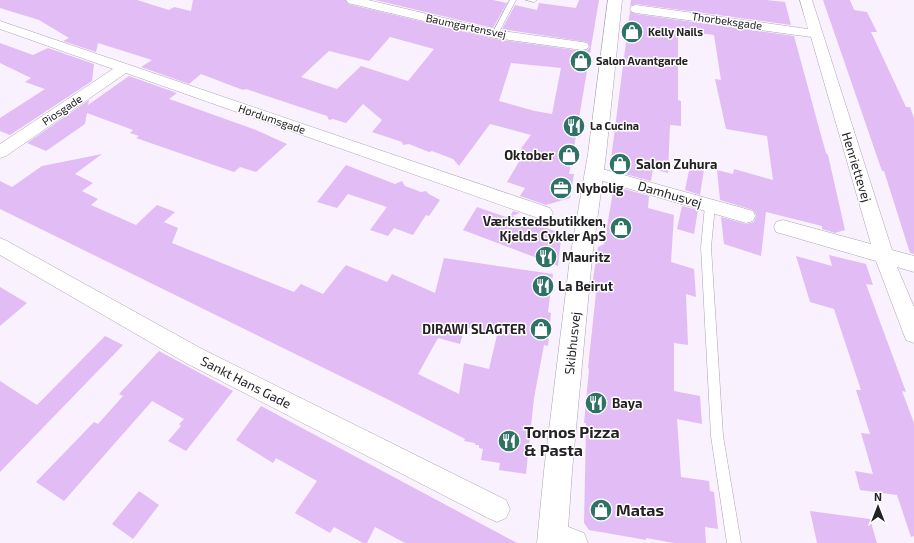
<svg xmlns="http://www.w3.org/2000/svg" width="914" height="543" font-family="'Exo 2',sans-serif">
	<style>
		.building { fill: #e2bcf5; fill-rule: evenodd }
		.lines { fill: none; stroke-linecap: round; stroke-linejoin: round }
		.lane-casing { stroke: #aca5b0; stroke-width: 1 }
		.street-casing { stroke: #aca5b0; stroke-width: 1 }
		.secondary-casing { stroke: #aca5b0; stroke-width: 1 }
		.lane { fill: #fff; fill-rule: evenodd }
		.street { fill: #fff; fill-rule: evenodd }
		.secondary { fill: #fff; fill-rule: evenodd }
		.labels { text-anchor: middle; stroke-width: 3; stroke-linejoin: round; paint-order: stroke }
		.far-street-label { font-size: 11px; fill: #242125; stroke: #fff }
		.far-poi-label { font-size: 11px; font-weight: bold; fill: #242125; stroke: #fff; text-anchor: start }
		.poi-label { font-size: 13px; font-weight: bold; fill: #242125; stroke: #fff; text-anchor: start }
		.street-label { font-size: 13px; fill: #242125; stroke: #fff }
		.near-poi-label { font-size: 16px; font-weight: bold; fill: #242125; stroke: #fff; text-anchor: start }
	</style>
	<rect width="100%" height="100%" fill="#f9f1fd"/>
	<path class="building" d="M0 0H137L169 10 174 7 191 11 193 0H345L348 4 495 39 582 51 587 50 590 47 587 42 502 29 515 5 537 10 539 3 576 8 579 0H599L579 118 583 119 580 137 576 136 569 174H574L570 198 546 205 520 196 525 188 507 182 520 160H517L522 147 531 135 490 124 459 166 453 159 432 151 429 152 409 144 403 145 402 142 372 132 382 120 363 104 346 123 333 119 329 120 327 116 246 89 243 90 201 74 189 84 141 67 152 60 98 43 96 52 63 41 69 38 39 20 0 8ZM390 37 434 49 408 81 361 66 337 89 301 77 329 51 369 61ZM511 63 561 68 552 114 535 111 499 101Z
		M375 0H493L507 3 493 28Z
		M631 0H766L785 2 791 25 636 4 630 6Z
		M823 0H850L854 10 867 12 877 32H871L906 107H910L914 118V254L910 253 884 171H882Z
		M630 11 636 14 794 36 819 128 826 153 828 155 845 230 835 233 822 229V226L766 212 761 256 724 244 721 217 746 224 754 222 756 215 753 210 720 200 717 170 733 174 734 169 773 180 767 136 726 129 715 79 721 80 714 35 678 30V100L681 101V126L670 125 668 173 653 169 651 181 614 171 610 167Z
		M0 43 33 55 48 48 94 64 92 81 10 135 0 131V118L45 89 25 82 31 78 0 63Z
		M129 76 177 93 169 99 175 101 256 130 287 144 256 172 240 167 234 172 136 138 139 136 130 133 133 130 87 113 85 124 46 151 27 143 89 100 88 105Z
		M102 154 75 174 93 183 82 191 98 199 91 205 136 225 157 205 175 212 164 222 178 228 172 243 294 292 301 284 323 294 346 265 387 282 392 274 435 293 444 258 553 274 548 312 551 313 548 346 544 345 534 398 526 474 499 470 500 463 481 460 483 449 479 448V445H475V443L464 441 465 439 387 399 0 209V181L12 187 42 166ZM465 327 497 335 489 369 464 363 459 394 418 374 438 338 460 344Z
		M691 161 705 163 700 195 685 190Z
		M346 165 395 184 402 181 405 186 421 192 426 191 429 194 440 200 429 216 426 215 413 235 394 228 388 236 370 230 387 207 348 194 337 208 317 202Z
		M614 186 649 196 648 208 674 215 671 262 694 269 696 297 686 294 688 345 674 343V391L700 396 702 424 677 419 681 477 709 481 710 491 714 492 718 529 705 527 706 543H674L646 538V540L589 530 584 523 586 428V423H584L589 369 588 368 596 293 591 292 598 247 604 244Z
		M682 206 698 210 694 234 677 229Z
		M477 207 509 218 513 211 520 213 512 216 555 231 561 239 558 266 463 230Z
		M829 255 866 264 873 285 866 284 906 392 902 391 914 423V536L911 537 897 495 860 490 855 471 873 474 861 433 870 434 856 390H861L834 309 810 302 796 256 832 266Z
		M0 287 27 303 0 326Z
		M105 336 123 345 0 472V381L37 405Z
		M159 351 233 391 186 451 168 441 181 426 179 424 184 419 152 401 64 501 36 482 94 422 98 424 123 396 119 394Z
		M261 406 517 543H405L375 527 367 543H363L334 527 330 533 295 513 317 481 276 458 273 463 236 440Z
		M139 491 159 505 133 539 112 524Z
		M810 511 870 519 877 543H817Z"/>
	<g class="lines">
		<g class="lane-casing">
			<path id="lane" d="M510 0H516L498 34 493 35 492 34Z
				M526 0H537L534 2Z
				M710 203 715 206 711 247 723 436 741 543H727L711 436 701 247 705 206Z"/>
		</g>
		<g class="street-casing">
			<path id="street" d="M346 0H368L495 30 582 42 587 43 589 46 587 49 582 50 495 38 348 3Z
				M800 0H812L892 250 914 256V272L897 267 914 307V343L906 340 876 261 776 232 774 227 776 222 783 220 871 244 811 37 636 13 632 12 630 9 632 6 636 5 808 29Z
				M0 21 550 208 553 213 550 218 544 220 538 218 126 73 6 156 0 158V144L113 69 0 29Z
				M595 167 746 209 753 211 755 216 753 221 746 223 589 177 586 173 589 169Z
				M0 238 7 241 202 349 506 500 510 509 506 518 497 522 488 518 186 363 0 255Z
				M553 521 584 533 588 543H543L539 535 543 525Z"/>
		</g>
		<g class="secondary-casing">
			<path id="secondary" d="M608 0H622L606 154 592 258 572 471 567 543H537L544 471 570 258 588 154Z"/>
		</g>
		<use href="#lane" class="lane"/>
		<use href="#street" class="street"/>
		<use href="#secondary" class="secondary"/>
	</g>
	<defs>
		<g id="shop-disc" transform="scale(1.15)"><circle r="9.5" fill="#2e7265" stroke="#fff"/><path d="M-5-2.5h2.3a2.7 3.5 0 0 1 5.4 0H5L5.5 6h-11ZM-1.5-2.5h3a1.5 2.3 0 0 0-3 0Z" fill="#fff"/></g>
		<g id="restaurant-disc" transform="scale(1.15)"><circle r="9.5" fill="#2e7265" stroke="#fff"/><path d="M-5-6h1v4h1v-4h1v4h1v-4h1v5L-1.5 .5V6h-2V.5L-5-1ZM5-6V6H3V1.5H1.5Q1.5-4 5-6Z" fill="#fff"/></g>
		<g id="office-disc" transform="scale(1.15)"><circle r="9.5" fill="#2e7265" stroke="#fff"/><path d="M-6-3h4V-5.5h4V-3h4V5H-6ZM-1-4.5V-3h2v-1.5ZM-6 0V1H6V0Z" fill="#fff"/></g>
	</defs>
	<g fill-rule="evenodd">
		<use href="#shop-disc" x="632" y="32"/>
		<use href="#shop-disc" x="581" y="61"/>
		<use href="#restaurant-disc" x="574" y="126"/>
		<use href="#shop-disc" x="569" y="155"/>
		<use href="#shop-disc" x="620" y="164"/>
		<use href="#office-disc" x="561" y="188"/>
		<use href="#shop-disc" x="621" y="228"/>
		<use href="#restaurant-disc" x="546" y="257"/>
		<use href="#restaurant-disc" x="543" y="286"/>
		<use href="#shop-disc" x="541" y="329"/>
		<use href="#restaurant-disc" x="596" y="403"/>
		<use href="#restaurant-disc" x="509" y="441"/>
		<use href="#shop-disc" x="601" y="510"/>
	</g>
	<g class="labels">
		<g class="far-street-label">
			<text transform="translate(727 21) rotate(8)" y="4">Thorbeksgade</text>
			<text transform="translate(466 26) rotate(12)" y="4">Baumgartensvej</text>
			<text transform="translate(62 110) rotate(-34)" y="4">Piosgade</text>
			<text transform="translate(272 119) rotate(19)" y="4">Hørdumsgade</text>
		</g>
		<g class="far-poi-label">
			<text x="648" y="36">Kelly Nails</text>
			<text x="596" y="65">Salon Avantgarde</text>
			<text x="590" y="130">La Cucina</text>
		</g>
		<g class="poi-label">
			<text x="554" y="160" text-anchor="end">Oktober</text>
			<text x="636" y="169">Salon Zuhura</text>
			<text x="576" y="193">Nybolig</text>
			<text x="606" y="226" text-anchor="end">Værkstedsbutikken,<tspan x="606" dy="15">Kjelds Cykler ApS</tspan></text>
			<text x="562" y="262">Mauritz</text>
			<text x="558" y="291">La Beirut</text>
			<text x="526" y="334" text-anchor="end">DIRAWI SLAGTER</text>
			<text x="612" y="408">Baya</text>
		</g>
		<g class="street-label">
			<text transform="translate(857 167) rotate(73)" y="5">Henriettevej</text>
			<text transform="translate(670 194) rotate(16)" y="5">Damhusvej</text>
			<text transform="translate(572 343) rotate(-84)" y="5">Skibhusvej</text>
			<text transform="translate(246 382) rotate(27)" y="5">Sankt Hans Gade</text>
		</g>
		<g class="near-poi-label">
			<text x="524" y="438">Tornos Pizza<tspan x="524" dy="18">&amp; Pasta</tspan></text>
			<text x="616" y="516">Matas</text>
		</g>
	</g>
	<g transform="translate(878 507)" stroke="#ffffff" stroke-width="3" paint-order="stroke">
	<path d="M0-3L7 15L0 10L-7 15Z" fill="#242125"/>
	<text y="-6" font-size="11" font-weight="bold" text-anchor="middle" fill="#242125">N</text>
	</g>
</svg>
